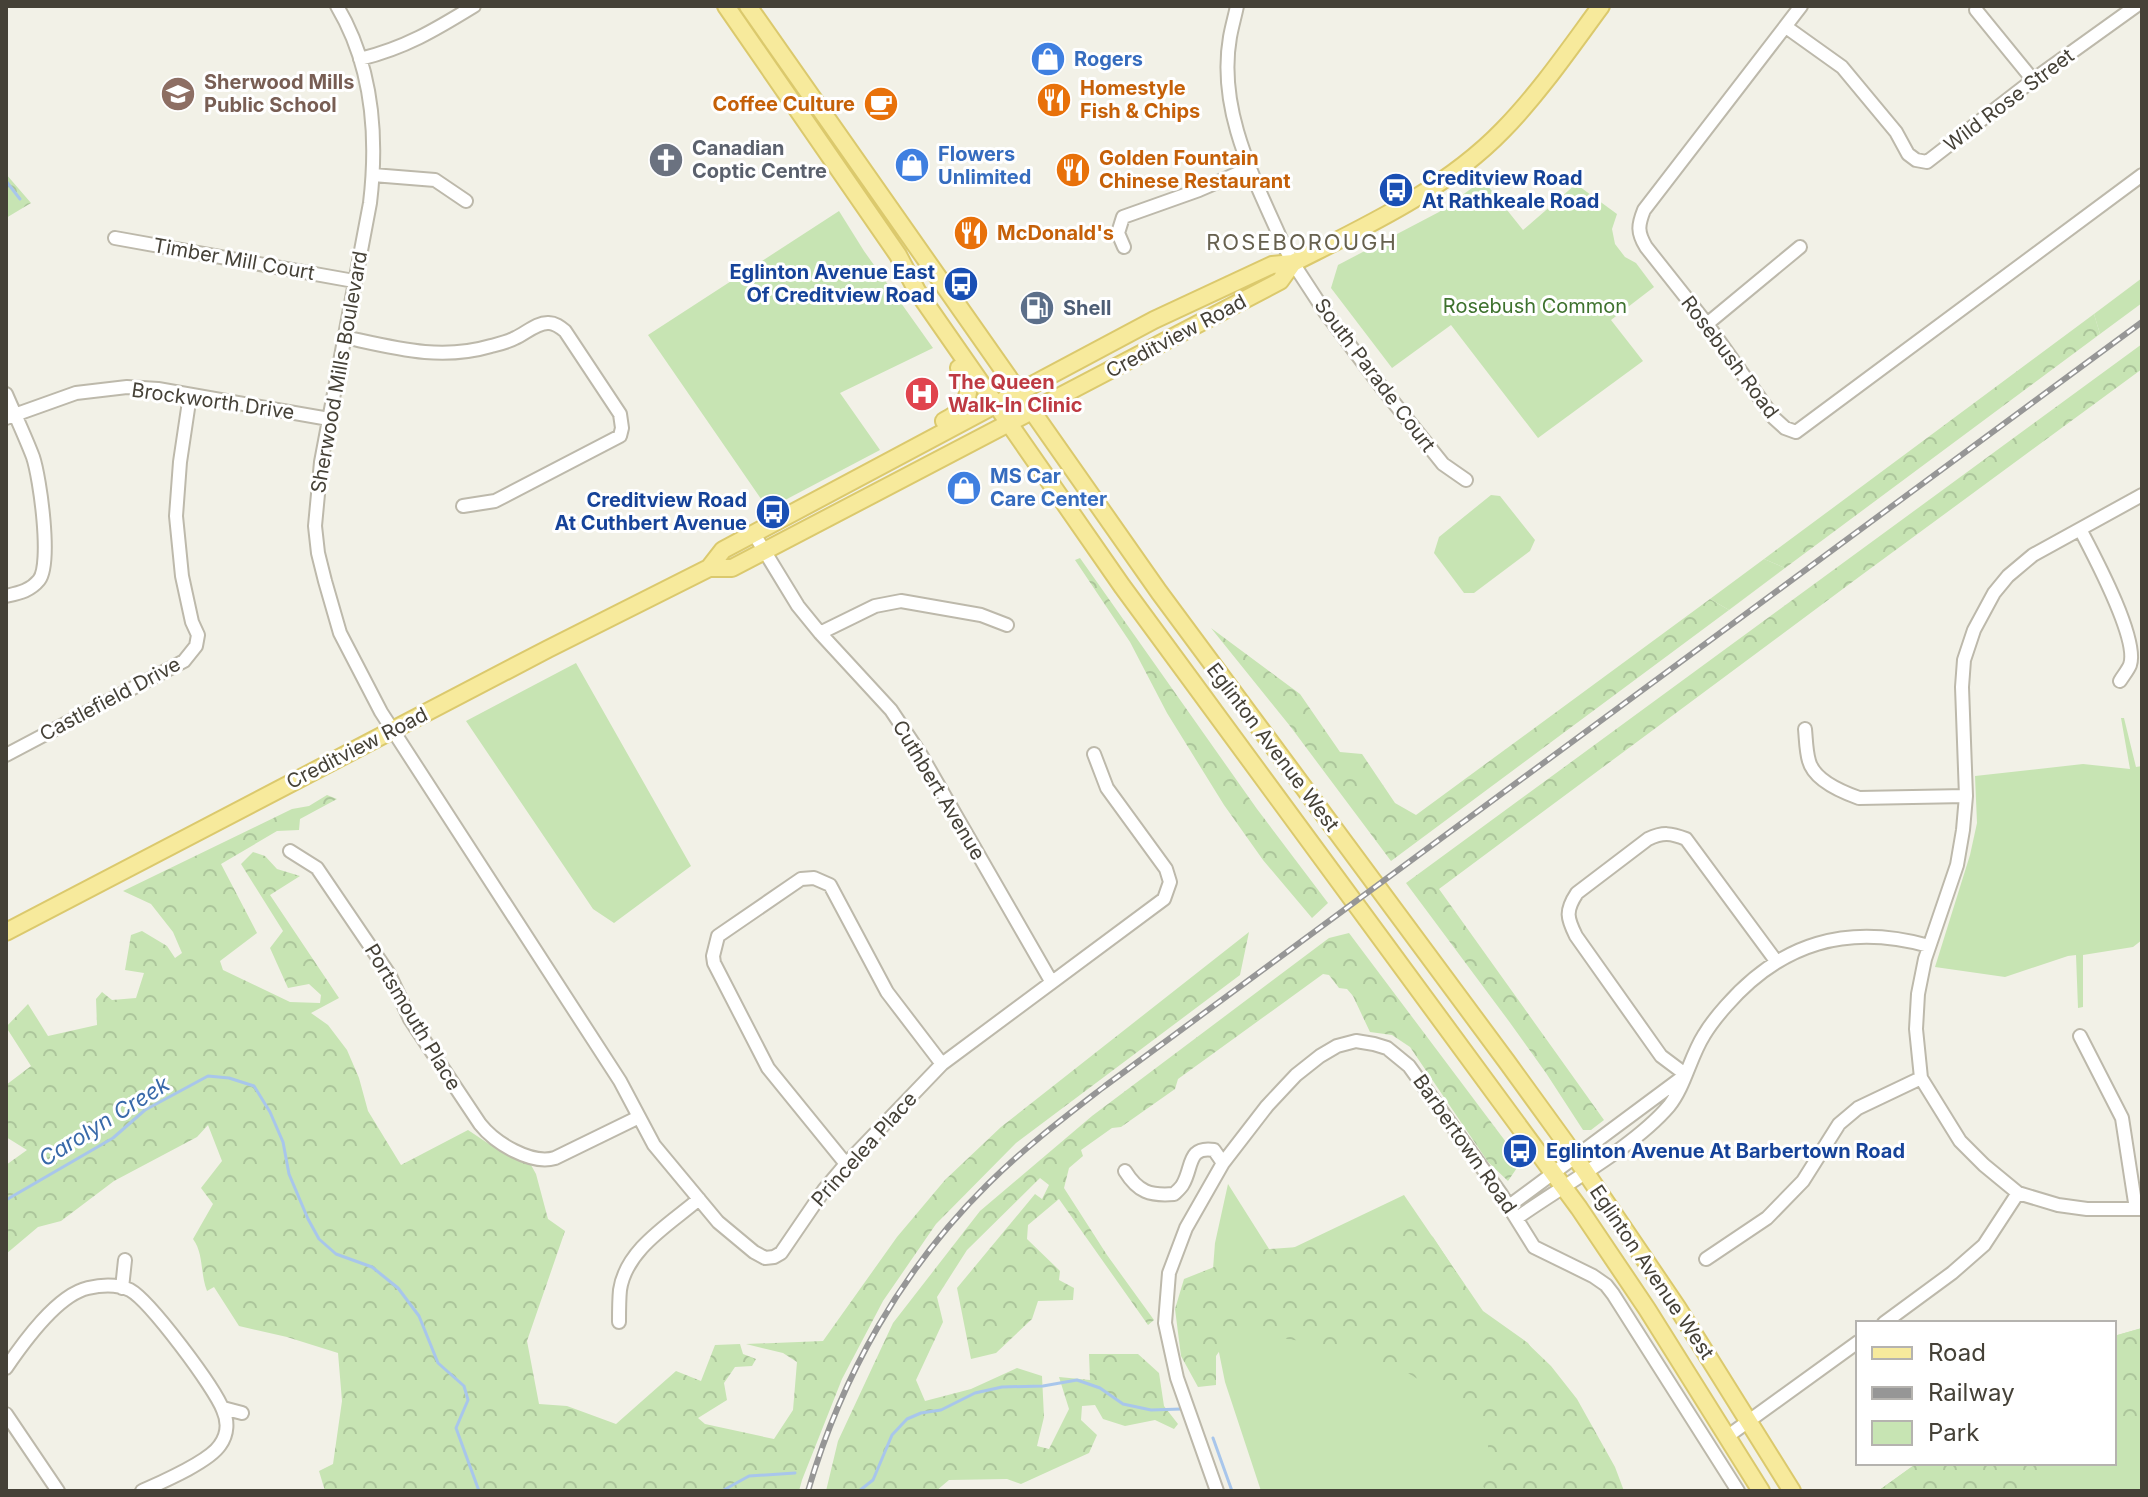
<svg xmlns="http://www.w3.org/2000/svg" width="2148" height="1497" font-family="Inter,sans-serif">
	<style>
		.green { fill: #c7e4b3 }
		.forest { fill: url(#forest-crowns) }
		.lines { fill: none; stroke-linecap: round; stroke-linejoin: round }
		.stream { stroke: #a8c6eb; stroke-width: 3 }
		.minor-casing { stroke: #bdb9ab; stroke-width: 16 }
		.major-casing { stroke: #dbc96d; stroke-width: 20 }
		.minor { stroke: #fff; stroke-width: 12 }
		.major { stroke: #f7ea9c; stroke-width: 16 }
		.rail-casing { stroke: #969696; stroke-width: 6 }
		.rail { stroke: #fff; stroke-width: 3; stroke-dasharray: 9; stroke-linecap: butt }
		.labels { text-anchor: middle; stroke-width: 6; stroke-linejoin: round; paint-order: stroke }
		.shop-label { font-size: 20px; font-weight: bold; fill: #366cbe; stroke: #fff; text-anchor: start }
		.education-label { font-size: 20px; font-weight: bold; fill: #785e54; stroke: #fff; text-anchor: start }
		.food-label { font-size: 20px; font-weight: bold; fill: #c56008; stroke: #fff; text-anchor: start }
		.street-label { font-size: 20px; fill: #454137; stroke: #fff }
		.worship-label { font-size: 20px; font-weight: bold; fill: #5b616d; stroke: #fff; text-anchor: start }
		.transit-label { font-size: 20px; font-weight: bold; fill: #164399; stroke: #fff; text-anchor: start }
		.park-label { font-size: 20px; fill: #3e722e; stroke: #fff }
		.service-label { font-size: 20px; font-weight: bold; fill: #4e5e75; stroke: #fff; text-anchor: start }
		.health-label { font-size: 20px; font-weight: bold; fill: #be3a42; stroke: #fff; text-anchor: start }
		.neighbourhood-label { font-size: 22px; letter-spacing: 2px; fill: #67614f; stroke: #fff }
		.water-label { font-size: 22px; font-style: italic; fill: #3869a9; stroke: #fff }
	</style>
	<defs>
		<pattern id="forest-crowns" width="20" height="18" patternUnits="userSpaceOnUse" patternTransform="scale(2)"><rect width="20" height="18" fill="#c7e4b3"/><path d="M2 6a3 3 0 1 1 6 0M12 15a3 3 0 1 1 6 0" fill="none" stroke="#acc59b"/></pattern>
	</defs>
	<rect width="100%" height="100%" fill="#f2f1e7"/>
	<path class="green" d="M1483 180 1523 230 1576 184 1617 214 1612 229 1615 244 1625 257 1636 263 1654 287 1611 320 1643 361 1538 438 1451 325 1392 368 1331 288 1338 265 1439 212Z
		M839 211 864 251 933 348 840 393 880 450 768 509 648 335Z
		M2142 278V303L2100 334 2094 314Z
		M1491 495 1500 496 1535 540 1530 551 1474 593H1464L1434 553 1439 537Z
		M1764 559 1785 568 1729 610 1710 599Z
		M576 663 691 866 614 923 593 909 466 721Z
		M2121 718H2124L2136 767 2142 766V940L2133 947 2083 955V1007L2078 1008 2076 955 2068 956 2005 977 1935 967 1970 855 1977 823 1975 776 2083 764 2130 769Z
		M1228 1184 1274 1257 1404 1195 1483 1311 1528 1343 1578 1418 1519 1491H1261L1225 1382 1210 1308 1215 1243Z
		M2142 1328V1491H1878L1917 1463H2114V1336Z"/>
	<path class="forest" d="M6 174 31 203 6 218Z
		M2094 314 2100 334 1785 568 1764 559Z
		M2142 344V369L1863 574 1439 889 1604 1120 1591 1130H1583L1546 1073 1508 1020 1406 883Z
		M1080 558 1257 809 1328 903 1312 918 1263 860 1224 805 1167 713 1130 642 1075 560Z
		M1710 599 1729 610 1391 861 1290 726 1211 628 1300 694 1340 752 1362 754 1395 803 1416 815Z
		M327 795 337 799 300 819 299 830 277 831 221 864 257 933 220 961 223 970 290 1002 320 1003 321 995 309 984 288 988 270 948 283 931 241 864 253 852 265 856 277 869 300 876 270 895 339 998 311 1013 328 1025 347 1050 359 1078 368 1111 401 1165 468 1130 489 1144 531 1165 536 1174 548 1219 565 1231 527 1341 539 1404 567 1406 616 1424 676 1371 701 1381 715 1345 740 1344 743 1354 756 1359 752 1366 735 1367 724 1383 727 1400 698 1418 705 1424 774 1439 793 1410 797 1362 783 1353 746 1344 823 1341 897 1237 945 1180 1001 1127 1249 932 1240 975 1016 1143 936 1224 883 1301 842 1379 802 1480 799 1491H325L319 1471 333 1464 342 1401 338 1353 287 1337 239 1326 214 1287 207 1291C200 1273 204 1254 193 1239L213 1204 201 1188 222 1161 208 1125 197 1137 114 1181 61 1221 38 1227 6 1254V1165L27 1150 6 1137V1085L31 1066 6 1027 28 1004 48 1036 97 1025 96 999 102 992 112 1000 136 998 144 973 125 970 131 935 142 931 167 946 175 958 182 953 173 932 151 904 123 891 292 809 309 806Z
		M1349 933 1521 1162 1508 1181 1488 1162 1410 1047 1392 1035 1370 1032 1353 996 1347 989 1339 988 1329 975 1323 974 1178 1079 1175 1089 1121 1127 1112 1128 1081 1150 1083 1156 1069 1168 1064 1188 1107 1255 1154 1320 1148 1325 1059 1199 1028 1225 1027 1239 1060 1271 1059 1280 1074 1288 1073 1300 1038 1301 1032 1319 996 1353 971 1359 957 1288 1035 1194 1042 1199 1049 1185 1040 1178 967 1250 937 1297 943 1322 916 1380 925 1401 971 1389 1017 1368 1042 1376 1044 1417 1037 1446 1049 1449 1069 1409 1059 1377 1090 1380 1089 1354H1138L1159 1373 1164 1406 1178 1424 1174 1429 1155 1420 1125 1426 1103 1419 1095 1405 1082 1406 1081 1420 1097 1435 1089 1453 1021 1484 1007 1479 949 1480 936 1491H826L838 1441 893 1323 980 1211 1092 1116 1329 938Z
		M1417 1224 1433 1237 1483 1313 1526 1342 1551 1366 1577 1399 1615 1467 1624 1491H1488L1481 1485 1488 1460V1428L1462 1407 1400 1368 1328 1345 1287 1339 1244 1316 1216 1356V1385L1198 1387 1181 1356 1175 1309 1184 1279 1257 1250 1368 1242 1396 1226Z
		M2142 1328V1413L2114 1428V1336Z
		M1917 1463H2056L2025 1491H1878Z"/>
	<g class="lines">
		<path class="stream" d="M6 181 20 199
			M6 1200 113 1138 145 1110 208 1076 229 1078 254 1086 270 1112 283 1142 289 1174 308 1219 319 1239 336 1254 372 1267 398 1288 419 1316 438 1363 464 1386 468 1400 456 1428 479 1491
			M1213 1438 1232 1491
			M722 1491 749 1476 795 1473
			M844 1491H847
			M859 1491 873 1480 892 1435 907 1419 921 1413 941 1410 975 1393 1002 1387 1043 1386 1077 1380 1100 1388 1123 1404 1151 1410 1181 1409"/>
		<g class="minor-casing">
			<path id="minor" d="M337 6C372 65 378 136 370 203L321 462 315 526 318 553 325 581 340 633 381 712 620 1081 654 1145 718 1222 754 1252 765 1258 774 1257 781 1253 824 1190 846 1164 942 1064 1164 899 1170 882 1166 869 1107 788 1094 754
				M1237 6C1235 16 1232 26 1230 37 1217 111 1255 180 1284 246L1293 263 1325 312 1379 384 1443 464 1466 480
				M1801 6 1644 210C1638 225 1637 232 1646 247L1707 324 1774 418 1785 428 1796 432 2142 175
				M1976 10 2033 80
				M1786 27 1842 67 1896 132 1908 154 1916 160 1927 162 2033 80 2136 6
				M360 59C405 48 435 30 474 6
				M373 175 435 180 466 201
				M115 238 354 281
				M1124 247 1118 233 1123 217 1199 190 1250 168
				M1707 324 1800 247
				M344 337C395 348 440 361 491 346 499 344 508 342 515 338 525 334 537 322 549 323 555 323 560 327 565 331L620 414 622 428 620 436 495 501 463 506
				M6 394C15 415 25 436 33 457 40 478 52 564 39 580 30 591 19 593 6 596
				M6 418 76 393 127 387 158 389 329 419
				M2142 495 2033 555 2008 576 1994 593 1974 630 1964 660 1962 687 1966 796 1963 830 1957 865 1925 959 1918 994 1916 1029 1921 1078 1960 1141 1984 1165 2018 1193 2058 1205 2087 1209H2142
				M2080 529C2093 554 2139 639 2130 665 2128 670 2123 676 2120 681
				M754 534 798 606 820 633 891 710 921 755 1051 981
				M820 633 875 606 901 601 981 615 1007 625
				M1805 729C1806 739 1806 751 1809 761 1814 780 1842 792 1859 798L1966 796
				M6 755 184 661 196 646 198 635 192 622 182 576 176 516 180 462 190 395
				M290 851 317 868 389 974 410 1019 480 1124C495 1143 531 1165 555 1158L639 1117
				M2080 1036 2122 1118 2136 1209
				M1685 1074 1661 1056 1576 936C1567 918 1565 911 1577 893L1648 839C1663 832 1671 833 1686 839L1776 961
				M846 1164 768 1068 714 963 713 956 718 936 801 879 814 878 830 885 887 992 942 1064
				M1125 1171C1138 1192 1150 1196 1174 1194 1177 1191 1181 1188 1183 1184 1193 1167 1187 1146 1214 1150L1223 1163
				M1509 1206 1680 1079
				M1517 1218C1563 1185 1633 1148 1669 1106 1685 1086 1690 1057 1704 1035 1710 1025 1718 1015 1726 1006 1781 943 1847 923 1929 946
				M1706 1259 1767 1218 1803 1181 1839 1124 1858 1108 1921 1078
				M122 1288 125 1260
				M619 1322C619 1311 619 1300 620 1290 626 1249 670 1224 699 1199
				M1884 1323 1952 1273 1984 1245 2018 1193
				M6 1368C23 1343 57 1295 88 1288 101 1285 117 1284 130 1290 150 1301 215 1388 223 1410 228 1421 228 1434 220 1445 209 1462 162 1482 142 1491
				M223 1408 242 1413
				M6 1414 58 1491
				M1728 1436 1858 1342
				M1217 1491 1177 1378 1165 1323 1169 1273 1186 1228 1223 1163 1267 1106 1296 1075 1320 1056 1337 1046 1356 1041 1374 1044 1387 1048 1409 1066 1501 1194 1534 1247 1593 1276 1606 1285 1613 1294 1738 1491"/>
		</g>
		<g class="major-casing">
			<path id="major" d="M726 6 898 255 917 291 1122 586 1579 1208 1647 1309 1761 1491
				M748 6 1159 592 1507 1062 1565 1142 1677 1307 1792 1491
				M944 421C961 413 969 402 969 382L959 368
				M709 568H732L1280 281 1293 263
				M6 932 548 649 709 568 723 550 1154 320 1272 265 1293 263C1366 226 1445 190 1503 130 1540 92 1570 48 1601 6"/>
		</g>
		<use href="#minor" class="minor"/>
		<use href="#major" class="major"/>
		<g class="rail-casing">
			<path id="rail" d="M808 1491C842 1375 902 1269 988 1184 1024 1148 1065 1117 1105 1086L2142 322"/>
		</g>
		<use href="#rail" class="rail"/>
	</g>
	<defs>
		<g id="shop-disc" transform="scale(1.8)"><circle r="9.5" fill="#3f7fe0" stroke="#fff"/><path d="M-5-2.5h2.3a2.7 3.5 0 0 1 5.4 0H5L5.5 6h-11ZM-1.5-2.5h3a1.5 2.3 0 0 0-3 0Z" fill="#fff"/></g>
		<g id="school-disc" transform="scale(1.8)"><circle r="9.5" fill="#8d6e63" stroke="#fff"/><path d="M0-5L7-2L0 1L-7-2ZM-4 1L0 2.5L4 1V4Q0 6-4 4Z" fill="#fff"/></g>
		<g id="restaurant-disc" transform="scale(1.8)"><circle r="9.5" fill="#e8710a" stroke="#fff"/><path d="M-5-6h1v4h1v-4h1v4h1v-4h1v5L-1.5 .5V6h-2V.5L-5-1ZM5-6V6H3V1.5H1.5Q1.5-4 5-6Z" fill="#fff"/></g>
		<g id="cafe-disc" transform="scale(1.8)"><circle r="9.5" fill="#e8710a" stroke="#fff"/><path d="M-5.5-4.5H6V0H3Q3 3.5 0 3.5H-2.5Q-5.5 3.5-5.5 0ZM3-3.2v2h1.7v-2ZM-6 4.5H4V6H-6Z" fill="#fff"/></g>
		<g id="church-disc" transform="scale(1.8)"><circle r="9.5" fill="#6b7280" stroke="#fff"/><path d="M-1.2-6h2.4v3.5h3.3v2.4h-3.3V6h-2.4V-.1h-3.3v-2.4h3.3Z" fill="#fff"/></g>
		<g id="bus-disc" transform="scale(1.8)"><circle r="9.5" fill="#1a4fb4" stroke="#fff"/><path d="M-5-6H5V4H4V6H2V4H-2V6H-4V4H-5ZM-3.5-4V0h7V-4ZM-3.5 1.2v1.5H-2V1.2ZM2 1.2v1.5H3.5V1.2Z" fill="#fff"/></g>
		<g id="fuel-disc" transform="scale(1.8)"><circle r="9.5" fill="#5c6f8a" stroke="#fff"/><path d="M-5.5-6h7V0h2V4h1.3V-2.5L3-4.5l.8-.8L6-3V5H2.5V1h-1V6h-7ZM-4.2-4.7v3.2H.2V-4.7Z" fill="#fff"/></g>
		<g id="hospital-disc" transform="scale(1.8)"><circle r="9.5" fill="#e0444e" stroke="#fff"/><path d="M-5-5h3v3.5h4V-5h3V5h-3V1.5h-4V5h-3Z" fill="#fff"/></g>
	</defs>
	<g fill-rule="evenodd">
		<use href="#shop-disc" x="1048" y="59"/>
		<use href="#school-disc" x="178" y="94"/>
		<use href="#restaurant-disc" x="1054" y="100"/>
		<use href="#cafe-disc" x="881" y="104"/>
		<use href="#church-disc" x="666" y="160"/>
		<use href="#shop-disc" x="912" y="165"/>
		<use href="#restaurant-disc" x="1073" y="170"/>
		<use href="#bus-disc" x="1396" y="190"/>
		<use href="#restaurant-disc" x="971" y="233"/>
		<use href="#bus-disc" x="961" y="284"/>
		<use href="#fuel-disc" x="1037" y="308"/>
		<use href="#hospital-disc" x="922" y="394"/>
		<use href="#shop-disc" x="964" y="488"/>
		<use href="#bus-disc" x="773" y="512"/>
		<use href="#bus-disc" x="1520" y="1151"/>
	</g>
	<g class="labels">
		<g class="shop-label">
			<text x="1074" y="66">Rogers</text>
			<text x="938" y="161">Flowers<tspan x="938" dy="23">Unlimited</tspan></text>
			<text x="990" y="483">MS Car<tspan x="990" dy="23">Care Center</tspan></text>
		</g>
		<g class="education-label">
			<text x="204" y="89">Sherwood Mills<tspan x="204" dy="23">Public School</tspan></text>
		</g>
		<g class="food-label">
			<text x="1080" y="95">Homestyle<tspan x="1080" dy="23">Fish &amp; Chips</tspan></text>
			<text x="855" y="111" text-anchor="end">Coffee Culture</text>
			<text x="1099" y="165">Golden Fountain<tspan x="1099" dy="23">Chinese Restaurant</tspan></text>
			<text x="997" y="240">McDonald's</text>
		</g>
		<g class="street-label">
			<text transform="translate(2009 100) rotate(-37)" y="7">Wild Rose Street</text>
			<text transform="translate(234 259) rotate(10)" y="7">Timber Mill Court</text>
			<text transform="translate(1176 336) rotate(-28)" y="7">Creditview Road</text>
			<text transform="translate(1730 357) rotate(53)" y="7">Rosebush Road</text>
			<text transform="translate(339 372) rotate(-80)" y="7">Sherwood Mills Boulevard</text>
			<text transform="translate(1375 375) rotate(53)" y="7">South Parade Court</text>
			<text transform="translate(213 401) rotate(8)" y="7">Brockworth Drive</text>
			<text transform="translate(110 699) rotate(-28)" y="7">Castlefield Drive</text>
			<text transform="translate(1273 747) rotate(53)" y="7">Eglinton Avenue West</text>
			<text transform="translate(357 748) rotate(-27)" y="7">Creditview Road</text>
			<text transform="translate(939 790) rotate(59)" y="7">Cuthbert Avenue</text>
			<text transform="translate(413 1017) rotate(59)" y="7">Portsmouth Place</text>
			<text transform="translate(1465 1144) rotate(55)" y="7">Barbertown Road</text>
			<text transform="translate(864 1149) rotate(-48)" y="7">Princelea Place</text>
			<text transform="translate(1652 1272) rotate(56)" y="7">Eglinton Avenue West</text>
		</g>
		<g class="worship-label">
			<text x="692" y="155">Canadian<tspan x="692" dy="23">Coptic Centre</tspan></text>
		</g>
		<g class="transit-label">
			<text x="1422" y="185">Creditview Road<tspan x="1422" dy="23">At Rathkeale Road</tspan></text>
			<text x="935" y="279" text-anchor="end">Eglinton Avenue East<tspan x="935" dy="23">Of Creditview Road</tspan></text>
			<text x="747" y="507" text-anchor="end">Creditview Road<tspan x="747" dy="23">At Cuthbert Avenue</tspan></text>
			<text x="1546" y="1158">Eglinton Avenue At Barbertown Road</text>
		</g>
		<g class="park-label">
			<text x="1535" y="313">Rosebush Common</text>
		</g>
		<g class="service-label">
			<text x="1063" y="315">Shell</text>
		</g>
		<g class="health-label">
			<text x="948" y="389">The Queen<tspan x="948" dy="23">Walk-In Clinic</tspan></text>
		</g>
		<g class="neighbourhood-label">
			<text x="1302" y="250">ROSEBOROUGH</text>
		</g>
		<g class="water-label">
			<text transform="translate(104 1121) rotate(-32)" y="8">Carolyn Creek</text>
		</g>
	</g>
	<rect width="2148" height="1497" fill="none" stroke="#454137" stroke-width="16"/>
	<rect x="1856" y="1321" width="260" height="144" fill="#ffffff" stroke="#b5b3af" stroke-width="2"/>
	<rect x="1872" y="1347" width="40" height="12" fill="#f7ea9c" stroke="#b5b3af" stroke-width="2"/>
	<text x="1928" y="1361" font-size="24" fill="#454137">Road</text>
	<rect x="1872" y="1387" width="40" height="12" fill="#969696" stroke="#b5b3af" stroke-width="2"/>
	<text x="1928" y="1401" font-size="24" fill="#454137">Railway</text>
	<rect x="1872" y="1421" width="40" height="24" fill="#c7e4b3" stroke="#b5b3af" stroke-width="2"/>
	<text x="1928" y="1441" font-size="24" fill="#454137">Park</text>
</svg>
